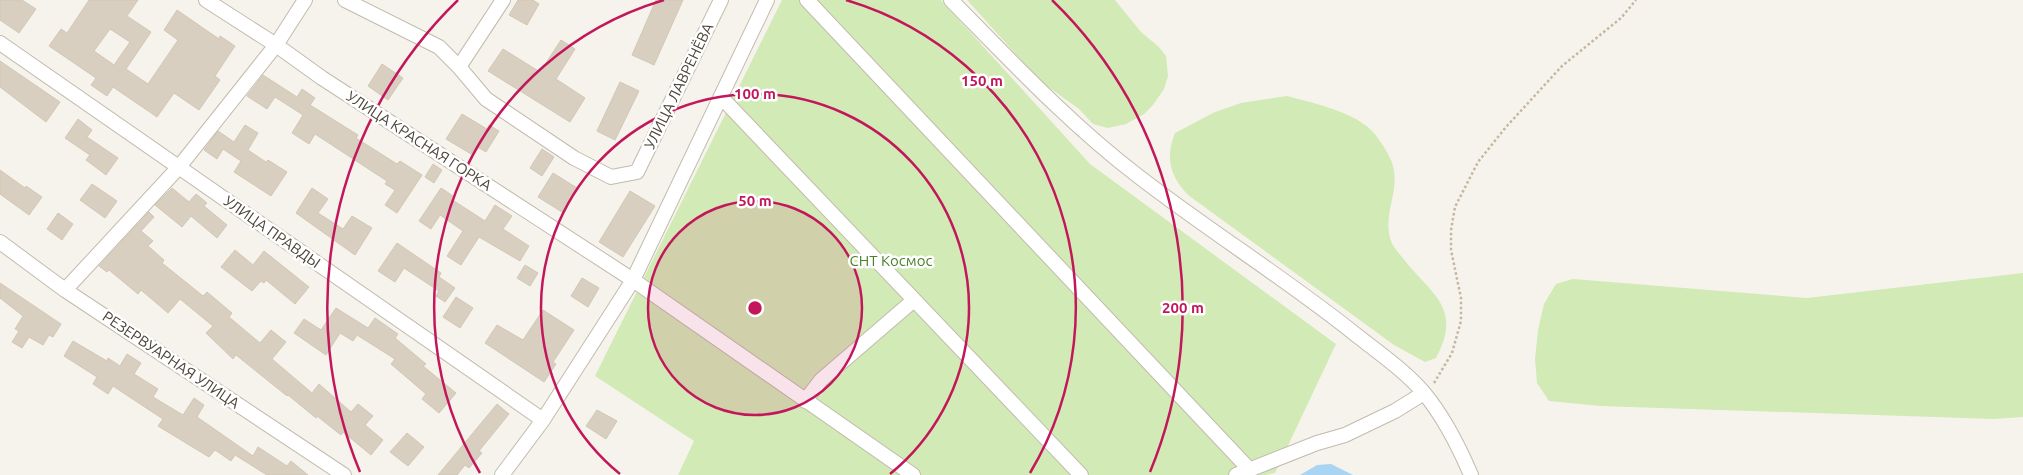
<svg xmlns="http://www.w3.org/2000/svg" width="2023" height="475" font-family="Ubuntu,sans-serif">
	<style>
		.green { fill: #d2eab5 }
		.water { fill: #a9d4f2 }
		.building { fill: #d8cfc1; stroke: #d3c7b4; fill-rule: evenodd }
		.lines { fill: none; stroke-linecap: round; stroke-linejoin: round }
		.minor-casing { stroke: #c2bbae; stroke-width: 16 }
		.path { stroke: #c4b79f; stroke-width: 2.5; stroke-dasharray: 2.5 2.5; stroke-linecap: butt }
		.minor { stroke: #fff; stroke-width: 14 }
		.ring { fill: none; stroke: #c2185b; stroke-width: 2.5 }
		.labels { text-anchor: middle; stroke-width: 5; stroke-linejoin: round; paint-order: stroke }
		.street-label { font-size: 15px; fill: #4b4439; stroke: #fff }
		.park-label { font-size: 15px; fill: #4a7f2a; stroke: #fff }
		.centre { fill: #c2185b; stroke: #fff; stroke-width: 2.5 }
		.ring-label { font-size: 15px; text-anchor: middle; font-weight: bold; fill: #c2185b; stroke: #fff; stroke-width: 5; stroke-linejoin: round; paint-order: stroke }
	</style>
	<rect width="100%" height="100%" fill="#f6f3ec"/>
	<path class="green" d="M782 0H941L1090 164 1336 344 1275 473 1266 475H678L694 441 595 376Z
		M967 0H1115L1141 32 1159 47 1166 56 1168 76 1164 89 1153 105 1144 114 1126 124 1108 128 1093 124 1079 109 1040 81Z
		M1287 96C1313 103 1356 112 1374 133 1381 142 1390 155 1393 166 1400 191 1382 216 1391 241 1393 247 1398 252 1402 257 1429 293 1464 306 1436 358L1425 362 1394 345 1188 195C1170 176 1165 158 1175 133L1215 112 1241 103Z
		M2023 273V417L1994 419 1600 406 1549 401 1537 383 1535 359 1538 330 1544 304 1556 284 1573 279 1807 298Z"/>
	<path class="water" d="M1331 464 1353 475H1300L1317 465Z"/>
	<path class="building" d="M0 0H22L36 9 19 33 0 20Z
		M89 0H138L127 16 151 32 126 69 148 84 178 40 164 30 177 10 219 39 220 36 235 46 215 76 220 80 199 110 174 93 157 117 113 87 107 96 91 85 96 78 49 46 61 29 67 33ZM110 29 130 42 114 65 94 51Z
		M518 0H533L539 4 527 25 509 15Z
		M656 0H683L654 65 632 55Z
		M561 40 575 49 556 79 585 98 570 122 488 71 503 49 540 72Z
		M0 61 60 102 46 122 0 87Z
		M382 64 403 78 388 100 368 86Z
		M263 75 297 97 302 89 315 98 310 105 358 135 356 138 397 164 400 161 422 175 397 213 385 205 395 190 385 184 387 181 315 134 309 144 292 133 303 115 275 97 267 109 247 96Z
		M620 82 639 91 615 140 597 131Z
		M462 114 487 129 489 125 499 131 486 152 476 146 471 154 446 139Z
		M78 119 92 130 87 137 118 158 106 175 86 160 90 155 65 138Z
		M245 125 258 133 248 150 266 162 268 160 287 172 271 196 234 172 241 161 223 149 217 159 204 150 218 131 234 142Z
		M542 149 554 157 542 176 530 168Z
		M433 164 442 170 434 183 425 177Z
		M0 170 25 188 26 186 42 197 29 215 0 194Z
		M553 173 577 188 562 212 538 197Z
		M92 184 117 201 105 218 80 200Z
		M172 188 189 202 196 194 207 203 204 206 227 225 217 238 191 216 182 227 155 205Z
		M312 188 328 199 318 213 343 229 352 216 372 228 355 255 296 213Z
		M441 188 453 196 451 199 485 221 495 205 512 216 503 229 529 246 520 261 479 237 461 265 447 256 463 231 440 215 431 229 419 221Z
		M630 191 655 206 623 257 599 242Z
		M149 212 154 217 141 231 153 241 148 246 164 260 162 263 203 296 207 292 232 313 229 317 260 343 271 330 286 342 272 359 312 393 319 384 351 412 358 404 373 416 365 425 383 440 371 455 343 432 341 435 317 416 316 418 288 395 287 396 236 355 233 359 206 333 213 326 180 299 168 313 141 290 138 294 109 270 107 272 99 266Z
		M58 213 73 224 62 240 47 229Z
		M397 243 441 273 439 277 455 288 445 302 436 296 439 291 404 268 395 282 378 271Z
		M235 250 253 265 264 251 309 287 295 304 266 280 264 283 261 281 252 291 221 267Z
		M525 265 538 273 530 286 517 278Z
		M582 278 599 288 588 307 571 296Z
		M0 283 61 324 53 337 49 335 43 345 29 337 22 348 12 342 19 331 15 329 23 316 0 298Z
		M456 297 473 308 460 328 443 317Z
		M336 308 368 328 375 318 398 334 395 338 426 364 423 366 456 393 439 413 422 399 426 394 391 364 395 359 357 335 353 341 340 333 326 355 294 333 304 319 321 330Z
		M543 310 574 330 553 362 556 364 544 382 485 343 497 325 523 340Z
		M73 341 107 361 108 358 120 366 127 354 141 363 134 374 158 389 153 397 183 415 194 398 204 405 197 417 253 456 258 447 287 466 291 461 308 475H267L235 455 231 461 215 450 209 457 158 426 163 419 131 398 113 386 108 394 93 384 97 377 64 356Z
		M497 404 509 414 479 451 482 453 469 468 465 465 457 475H438Z
		M597 410 617 421 606 439 586 426Z
		M407 433 424 447 408 466 390 452Z"/>
	<g class="lines">
		<g class="minor-casing">
			<path id="minor" d="M206 0 276 45 322 78 633 280 913 475
				M345 0 439 47 459 67 486 99 574 158 611 177 637 172 721 0
				M807 0 1250 470
				M951 0C1011 61 1070 124 1138 176 1209 231 1285 278 1355 334 1378 352 1405 371 1424 393 1444 417 1459 447 1471 475
				M0 43 543 420
				M459 67 503 0
				M721 97 1081 475
				M0 242 65 290 344 475
				M65 290 179 167 276 45 305 0
				M805 401 821 380 914 300
				M502 475 543 420 633 280 767 0
				M1236 475 1317 443 1345 435 1395 411 1424 393"/>
		</g>
		<path class="path" d="M1434 383 1452 353 1461 321V298L1451 250V230L1455 207 1478 162 1506 127 1562 66 1621 18 1636 0"/>
		<use href="#minor" class="minor"/>
	</g>
	<circle cx="755" cy="308" r="107" fill="#c2185b" fill-opacity=".12"/>
	<g class="ring">
		<circle cx="755" cy="308" r="107"/>
		<path d="M620 474A214 214 0 1 1 890 474"/>
		<path d="M480 473A321 321 0 0 1 664 0M846 0A321 321 0 0 1 1030 473"/>
		<path d="M360 472A428 428 0 0 1 458 0M1052 0A428 428 0 0 1 1150 472"/>
	</g>
	<g class="labels">
		<g class="street-label">
			<text transform="translate(679 86) rotate(-64)" y="5">УЛИЦА ЛАВРЕНЁВА</text>
			<text transform="translate(419 141) rotate(33)" y="5">УЛИЦА КРАСНАЯ ГОРКА</text>
			<text transform="translate(272 232) rotate(35)" y="5">УЛИЦА ПРАВДЫ</text>
			<text transform="translate(171 360) rotate(34)" y="5">РЕЗЕРВУАРНАЯ УЛИЦА</text>
		</g>
		<g class="park-label">
			<text x="891" y="266">СНТ Космос</text>
		</g>
	</g>
	<circle cx="755" cy="308" r="8" class="centre"/>
	<g class="ring-label">
		<text x="982" y="86">150 m</text>
		<text x="755" y="99">100 m</text>
		<text x="755" y="206">50 m</text>
		<text x="1183" y="313">200 m</text>
	</g>
</svg>
